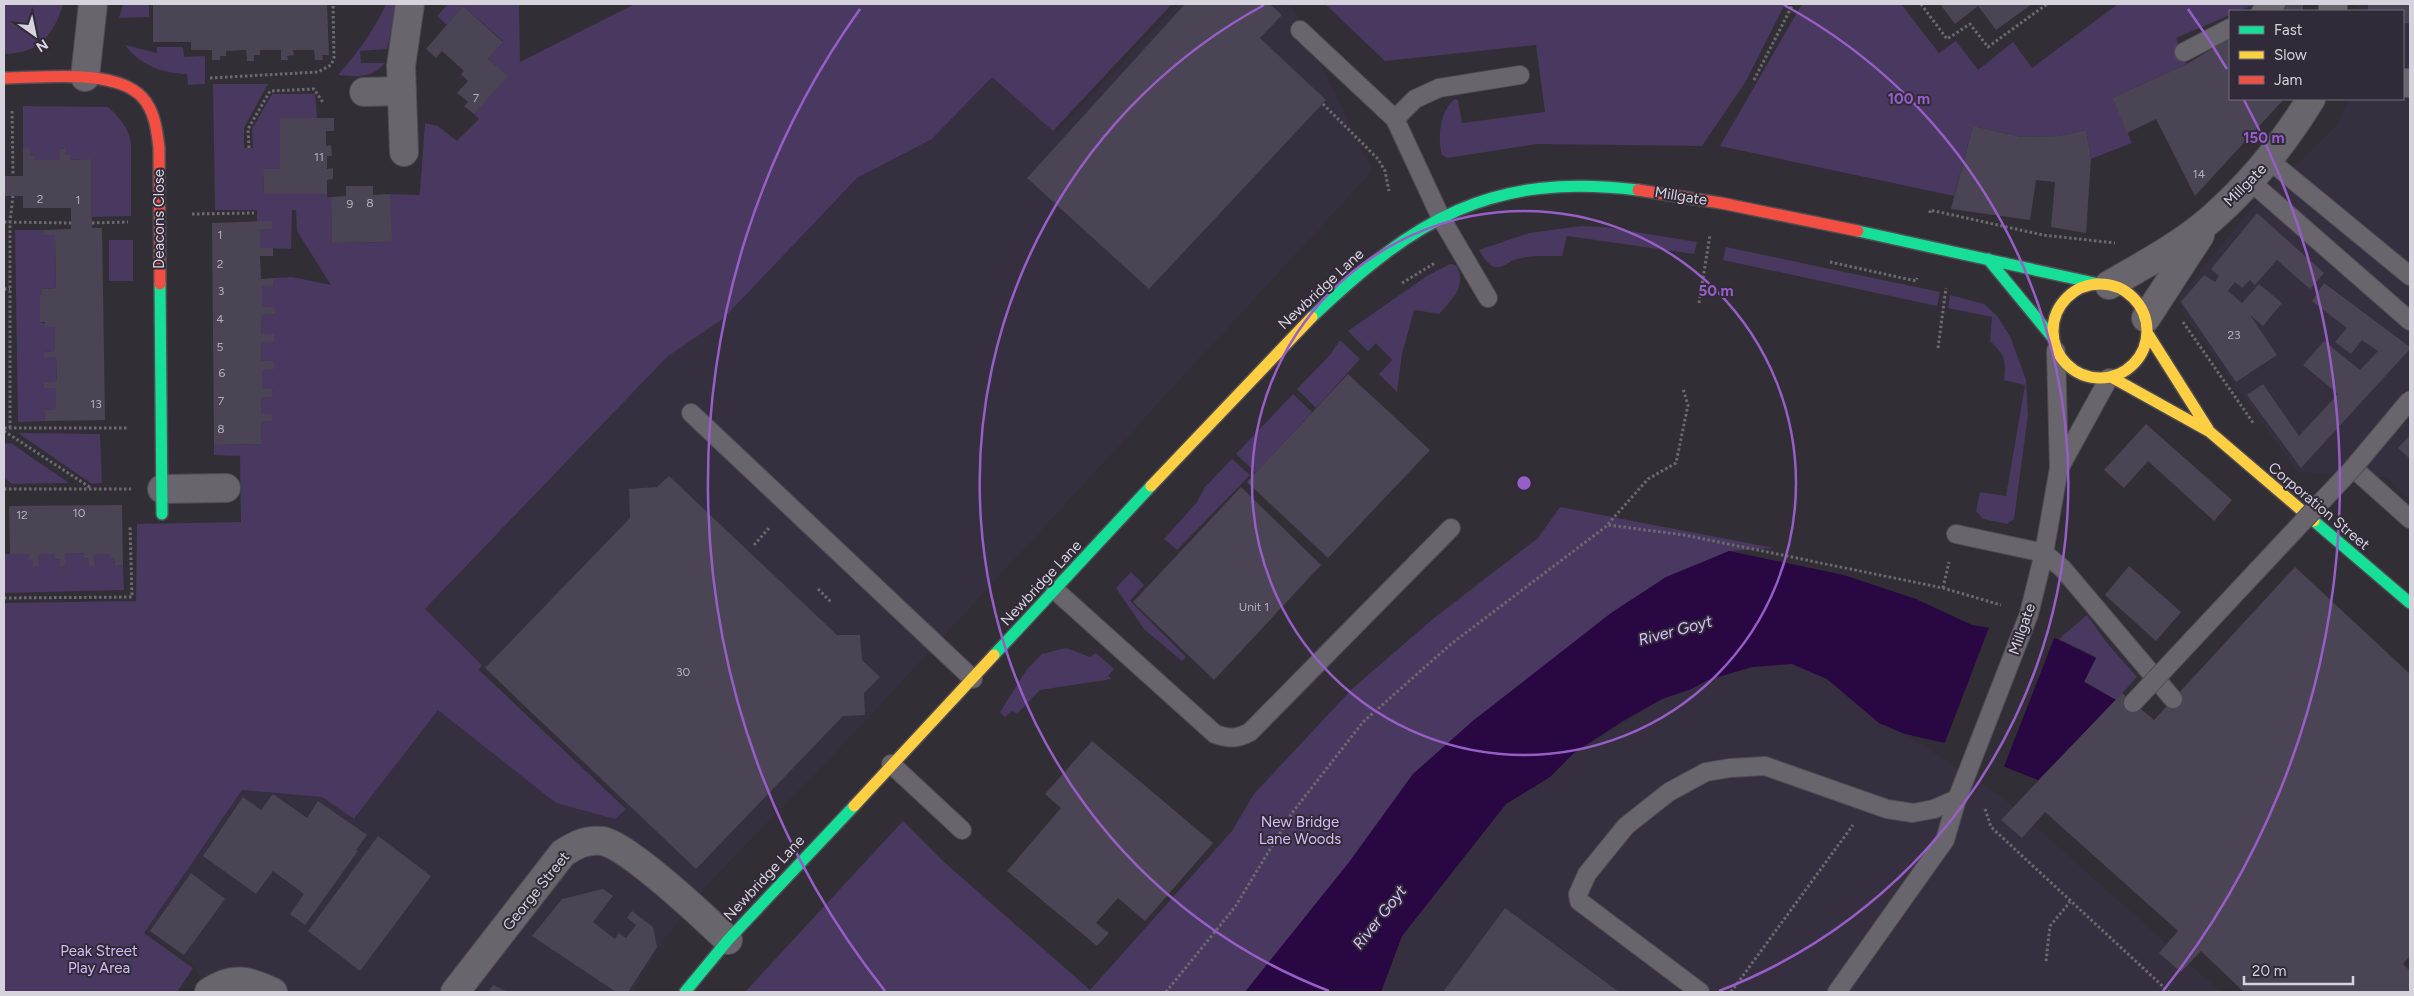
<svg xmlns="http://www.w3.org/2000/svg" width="2414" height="996" font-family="Figtree,sans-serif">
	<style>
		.built { fill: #362f40 }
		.green { fill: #49385f }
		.water { fill: #280743 }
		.pier { fill: #322e36 }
		.building { fill: #4b4454 }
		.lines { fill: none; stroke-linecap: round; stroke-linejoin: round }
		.lane-casing { stroke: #504c53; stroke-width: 20 }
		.street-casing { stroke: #504c53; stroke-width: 30 }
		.fast-casing { stroke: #504c53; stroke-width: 14 }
		.slow-casing { stroke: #504c53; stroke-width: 14 }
		.jam-casing { stroke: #504c53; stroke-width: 14 }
		.path { stroke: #6c6a6f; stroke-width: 3; stroke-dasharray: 2.5 2.5; stroke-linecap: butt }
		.lane { stroke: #68656c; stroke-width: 18 }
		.street { stroke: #68656c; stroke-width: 28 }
		.fast { stroke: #16e098; stroke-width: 11 }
		.slow { stroke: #ffcf43; stroke-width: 11 }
		.jam { stroke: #f24e42; stroke-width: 11 }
		.lane-bridge-casing { stroke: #504c53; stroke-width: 20; stroke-linecap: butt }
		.lane-bridge { stroke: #68656c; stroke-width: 18 }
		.ring { fill: none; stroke: #975ec8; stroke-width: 2.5 }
		.labels { text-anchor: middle; stroke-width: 4; stroke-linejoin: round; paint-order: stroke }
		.number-label { font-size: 12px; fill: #b4afba }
		.street-label { font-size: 15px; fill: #d7d3dc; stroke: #312b39 }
		.park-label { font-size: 15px; fill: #d3bbf6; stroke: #312b39 }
		.water-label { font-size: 16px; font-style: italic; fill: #d8c0fb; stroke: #312b39 }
		.centre { fill: #975ec8; stroke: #312b39; stroke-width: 2.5 }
		.ring-label { font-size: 15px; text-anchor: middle; font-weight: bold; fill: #975ec8; stroke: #312b39; stroke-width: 4; stroke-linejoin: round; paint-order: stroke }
	</style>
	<rect width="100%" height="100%" fill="#322e36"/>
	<path class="built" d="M1178 4H1292L1372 171 870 716 707 885 664 939 633 992H207L194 965 145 930 242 790 322 797 355 819 438 709 556 803 626 809 627 807 425 610 668 356 723 319 857 178 932 139 992 77 1057 132Z
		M2358 4H2410V499L2387 478 2298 472 2184 315 2178 298 2248 212 2337 125 2348 99H2403V11H2359Z
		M1792 664 1827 679 1879 723 1905 734 2002 797 2221 992H1381L1402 936 1506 804 1550 777 1574 753 1662 699 1689 690 1708 680 1752 667Z"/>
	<path class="green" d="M4 4H63C54 35 38 54 4 54Z
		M123 4H149V17L119 18Z
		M386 4H397L387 49 360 51 361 63H385C373 78 356 77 338 75 357 53 374 31 386 4Z
		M448 4H519L520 62 635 4H1172L1053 131 992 77 932 139 857 178 723 319 668 356 425 609 482 665 479 670 626 809 615 819 556 803 438 710 354 819 322 797 242 790 144 933 193 968 177 992H4V603L136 601 137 524 241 522 240 456 214 455V445L261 444V421H272L271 414H261V397L273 396 272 389H262V370L273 369 274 362 261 361V342H274V334H261L262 315 274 314V307H262V286H273V278L292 277 331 285 297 231 296 210H292L291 249 260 248V229H272V222H257V210H215L213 84H268L244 128V148H253L252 129 272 94H315L317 118H280V169H263L264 194H327V197H331L332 243 391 242 390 194 419 195 420 192 425 123 438 126 457 141 479 119 474 114 507 76 488 59 503 41 463 6 447 25 437 16Z
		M1325 4H1785L1746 81 1702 146 1537 144 1447 158 1442 155C1437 138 1440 110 1455 99L1458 100 1462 123 1545 112 1536 45 1385 61Z
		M1802 4H1901L1939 53 1956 41 1978 70 2013 42 2032 68 2118 4H2256L2239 11H2230V15L2176 38 2187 64 2112 98 2132 143 2091 159 2086 130 2059 136 2021 137 1973 126 1954 196 1720 146Z
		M125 45 157 53V47H183L184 57 205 56V84L188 85 187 74C164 74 139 65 125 45Z
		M23 106 108 107C120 118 128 127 131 143V216L92 217 91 159 70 160V155H65L64 148 60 149V160H35V155L30 156V148H23Z
		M1581 226 1605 227 1697 242 1694 254 1567 236 1562 256C1546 256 1529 255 1514 260 1507 263 1503 268 1495 267 1487 265 1483 256 1479 250L1529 233Z
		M15 230H44V235H55L56 288 42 289 40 296V322L55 327V351L44 352V357H56L57 381 44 382V387L56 388V409L44 410 45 421 18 422Z
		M109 240H133V281H109Z
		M1726 247 1940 292 1937 306 1723 260Z
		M1450 264 1456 265C1468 285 1452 299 1439 314L1414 310 1402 354 1397 392 1379 374 1392 360 1376 343 1368 351 1348 331 1427 276Z
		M1950 295 1984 304 1997 316 2010 336 2026 380 2028 415 2014 519 2007 524 1983 519 1976 511 1980 492 2006 496 2025 385 2004 380C2006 360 2005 355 1990 341L1992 317 1948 308Z
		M1340 340 1360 359 1316 408 1297 389 1330 355Z
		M1293 394 1312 412 1256 473 1236 454Z
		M18 433 100 434 102 483 92 484Z
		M11 443 69 483 12 484 4 478V444Z
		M1232 459 1250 475 1177 550 1164 539 1197 502 1205 487Z
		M1560 507 1774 548 1729 551 1513 691 1474 720 1413 774 1350 861 1245 992H745L903 821 944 862 1090 990 1232 831 1254 794 1352 689 1434 618 1538 538Z
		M84 553V558L89 559V566H94V554H110V558H114L115 566 123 565 124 590 4 593V554H29V559H33V566L38 554H55V559H60V567L65 566V554Z
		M1131 572 1144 585 1130 601 1186 657 1182 661 1144 629 1116 588Z
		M2087 615 2106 642 2137 677 2116 700 2084 681 2096 657 2059 639Z
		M1066 648 1090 657 1096 653 1114 669 1108 676 1112 679 1040 690 1017 714 1012 711 1005 717 1000 712 1027 669 1042 654Z"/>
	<path class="water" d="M1729 551 1844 575 1916 599 1972 625 2055 638 2096 658 2084 682 2116 700 2038 780 1945 743 1905 734 1879 723 1827 679 1792 664 1752 667 1708 680 1689 690 1662 699 1623 721 1574 753 1550 777 1506 804 1402 936 1381 992H1245L1350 861 1413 774 1474 720 1611 613 1666 577Z"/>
	<path class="pier" d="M1990 625 2055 636 2003 769 1944 745Z"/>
	<path class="building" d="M153 4H327L329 55H322L323 60H315L314 50H293L294 55 287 56 288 60H281V50H260V55H254V61H247L246 50 226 51V56H220V60H212V50H191V42H153Z
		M1185 4H1270L1282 15 1260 38 1326 100 1149 289 1027 178Z
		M1940 4H2032L1996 30 1978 6 1955 24Z
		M2285 4H2303V11H2272Z
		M2368 4H2410V23H2403V11H2368Z
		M463 6 503 42 488 59 508 76 474 114 464 106 468 102 457 93 468 81 461 74 464 71 442 51 436 58 426 49Z
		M2230 38V99H2284L2195 196 2156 119 2127 133 2112 98 2187 64Z
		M280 118H334V131H326V146L331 145 332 156H327V169L333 168V179L327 180V194H264L263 169H280Z
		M1973 126 2021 137 2059 136 2086 130 2091 159 2086 233 2051 227 2055 182 2036 180 2030 220 1951 209Z
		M23 148H30V156L35 155V160H60V149L65 148V155H70V160L91 159 92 228H102L105 420 45 421 44 410 56 409V388H44V382L57 381 56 357 44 358V352L55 351V327H45V322H40V296L42 289 56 288 55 235H43L44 230 71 229V208H23V196H4V176H23Z
		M346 186H373V195L390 194 392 242 332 243 331 197 346 196Z
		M2257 213 2324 273 2310 289 2277 260 2255 285 2250 280 2242 288 2235 282 2228 291 2242 303 2259 284 2282 303 2263 326 2250 315 2277 355 2236 382 2181 302 2204 275 2215 282 2219 276 2211 269Z
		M272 221V229H260V248H273V256H260L261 279 273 278V286H262V307H274L275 314 262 315 261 334H274V342H261V361H274V369L262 370V389H272L273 397H261V414H272V421H261V444L214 445 212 223Z
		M2324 283 2410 347V349L2301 468 2247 395 2263 384 2299 436 2338 394 2303 365 2324 341 2360 370 2378 351 2362 340 2351 354 2335 342 2347 328 2312 301Z
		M1348 374 1430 450 1328 558 1247 482Z
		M2146 424 2232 500 2214 521 2148 461 2124 488 2104 470Z
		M2410 435V459L2398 448Z
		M669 476 837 635H860L862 660 880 677 864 693 865 715 843 716 696 869 485 668 630 518 629 489 657 487Z
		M1241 487 1321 565 1214 680 1133 602Z
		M122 505 123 565 115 566 114 558H110V554H94V566H89V559L84 558V553L65 554V566L60 567V559H55V554H38L39 566H33V559H29V554H10L9 506Z
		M2129 566 2181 612 2156 641 2105 595Z
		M2295 567 2410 674V956L2403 964 2410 971V992H2244L2201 951 2181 972 2159 953 2178 931 2045 812 2022 838 2001 820 2122 693 2154 720Z
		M1092 741 1213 843 1145 921 1118 898 1096 923 1109 933 1097 946 1007 871 1061 808 1045 794Z
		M273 794 307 818 318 801 367 835 356 850 358 851 305 925 290 914 304 894 273 871 256 894 203 856 243 797 261 810Z
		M378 836 431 876 360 971 308 931Z
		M191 873 225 899 184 955 150 931Z
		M603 889 613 896 593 922 615 939 619 933 626 938 636 925 627 918 632 911 653 927 657 947 628 992H616L532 936 562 899Z
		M1505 908 1619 992H1443Z
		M493 985 508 992H488Z"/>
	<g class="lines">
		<g class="lane-casing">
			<path id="lane" d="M2261 11 2276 4
				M1300 30 1395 119 1441 218 1488 298
				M2184 52 2230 28
				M1395 119 1415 99 1439 88 1520 75
				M2269 160 2410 276
				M2250 181 2410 321
				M691 413 973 679
				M2060 467 2109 378
				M2353 468 2410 519
				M1956 534 2044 553 2063 569 2173 699
				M1055 590 1215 734C1229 739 1237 739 1250 732L1451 528
				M891 764 962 830
				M1700 992 1579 901 1578 894 1587 874 1626 826 1669 792 1706 772 1730 768 1765 766 1887 809 1913 813 1934 809 1957 799
				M1837 992 1945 840 1957 799 2029 614 2044 553 2059 468 2056 351"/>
		</g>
		<g class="street-casing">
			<path id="street" d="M2333 11V4
				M85 77 93 4
				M2403 83H2410
				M364 92 402 91
				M404 152 401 66 410 4
				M2109 285C2144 265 2181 245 2211 219 2251 184 2284 143 2311 99
				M2146 318 2200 235
				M162 489 226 488
				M209 992C233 976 248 980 273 992
				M455 992 563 853C576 845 586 839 602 841 627 844 707 920 728 940"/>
		</g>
		<g class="fast-casing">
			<path id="fast" d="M1858 231 2099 284
				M1988 259 2053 338
				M160 284 162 514
				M1312 317C1415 219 1491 172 1638 190
				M2314 521 2410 603
				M994 655 1151 486
				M685 992 728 940 854 806"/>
		</g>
		<g class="slow-casing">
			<path id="slow" d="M2053 331a47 47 0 1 1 94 0a47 47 0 1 1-94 0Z
				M2148 334 2208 429
				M2113 378 2210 432 2314 521
				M1151 486 1312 317
				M854 806 994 655"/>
		</g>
		<g class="jam-casing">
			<path id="jam" d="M4 78C42 78 115 68 142 97 155 111 157 131 159 148L160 284
				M1638 190 1721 203 1858 231"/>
		</g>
		<path class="path" d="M1921 4 1947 39 1970 24 1988 47 2047 4
			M210 78 318 72 331 65 334 58 333 4
			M1754 80 1793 4
			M1323 104 1378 159 1385 171 1389 191
			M12 111 13 176
			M249 148 248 129 270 91 314 89 324 104
			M1930 213V210L2043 235 2115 243
			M192 214 254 213
			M4 222 71 223
			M92 223 128 222
			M1830 262 1916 281 1917 278
			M1402 283 1435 263
			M4 289H10
			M1699 303 1710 235
			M2183 322 2254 424
			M1938 348 1946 288
			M4 428H128
			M10 428V222L13 196
			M4 431 91 488
			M4 489H131
			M1608 524 1648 479 1676 463 1688 405 1683 389
			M754 545 770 527
			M1943 588 1949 562
			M818 589 832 603
			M4 598 132 597 130 525
			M1985 809 1991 827 2169 992
			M2046 961 2050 926 2070 902
			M1166 992 1235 907 1292 813 1363 722 1451 644 1608 525 1684 535 1943 588 2001 605
			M1731 992 1853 825"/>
		<use href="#lane" class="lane"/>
		<use href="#street" class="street"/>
		<use href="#fast" class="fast"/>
		<use href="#slow" class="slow"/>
		<use href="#jam" class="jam"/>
		<g class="lane-bridge-casing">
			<path id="lane-bridge" d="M2133 703 2353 468 2410 400"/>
		</g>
		<use href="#lane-bridge" class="lane-bridge"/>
	</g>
	<g class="ring">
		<circle cx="1524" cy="483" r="272"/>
		<path d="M1329 991A544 544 0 0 1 1264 5M1784 5A544 544 0 0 1 1719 991"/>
		<path d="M885 991A816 816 0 0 1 860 9M2188 9A816 816 0 0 1 2227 69M2244 100A816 816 0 0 1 2163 991"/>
	</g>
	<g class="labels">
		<g class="number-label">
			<text x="476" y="102">7</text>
			<text x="319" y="161">11</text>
			<text x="2199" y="178">14</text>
			<text x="40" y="203">2</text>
			<text x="78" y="204">1</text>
			<text x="370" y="207">8</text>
			<text x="350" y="208">9</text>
			<text x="220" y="239">1</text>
			<text x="220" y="268">2</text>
			<text x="221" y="295">3</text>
			<text x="220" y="323">4</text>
			<text x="2234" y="339">23</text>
			<text x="220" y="351">5</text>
			<text x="222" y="377">6</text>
			<text x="221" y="405">7</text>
			<text x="96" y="408">13</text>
			<text x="221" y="433">8</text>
			<text x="79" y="517">10</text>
			<text x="22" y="519">12</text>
			<text x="1254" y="611">Unit 1</text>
			<text x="683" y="676">30</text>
		</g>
		<g class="street-label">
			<text transform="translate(2245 185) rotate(-45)" y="5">Millgate</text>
			<text transform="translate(1681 196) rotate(9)" y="5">Millgate</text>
			<text transform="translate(159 219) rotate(-90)" y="5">Deacons Close</text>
			<text transform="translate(1321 289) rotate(-43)" y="5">Newbridge Lane</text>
			<text transform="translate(2319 506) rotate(40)" y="5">Corporation Street</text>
			<text transform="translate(1041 583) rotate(-47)" y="5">Newbridge Lane</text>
			<text transform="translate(2022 629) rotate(-71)" y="5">Millgate</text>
			<text transform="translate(764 878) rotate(-47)" y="5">Newbridge Lane</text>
			<text transform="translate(536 891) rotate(-51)" y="5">George Street</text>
		</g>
		<g class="park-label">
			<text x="1300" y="827">New Bridge<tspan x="1300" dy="17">Lane Woods</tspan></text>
			<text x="99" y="956">Peak Street<tspan x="99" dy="17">Play Area</tspan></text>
		</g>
		<g class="water-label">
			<text transform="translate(1675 630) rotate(-15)" y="6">River Goyt</text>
			<text transform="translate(1379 917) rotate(-52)" y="6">River Goyt</text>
		</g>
	</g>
	<circle cx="1524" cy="483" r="8" class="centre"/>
	<g class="ring-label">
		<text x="1909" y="104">100 m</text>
		<text x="2264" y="143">150 m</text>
		<text x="1716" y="296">50 m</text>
	</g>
	<rect width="2414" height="996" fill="none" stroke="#d7d3dc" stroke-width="10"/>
	<rect x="2229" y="10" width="175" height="90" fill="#312b39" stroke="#736e7a"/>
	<rect x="2239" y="26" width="25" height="8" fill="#16e098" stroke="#736e7a"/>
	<text x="2274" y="35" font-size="15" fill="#d7d3dc">Fast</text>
	<rect x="2239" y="51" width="25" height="8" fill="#ffcf43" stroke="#736e7a"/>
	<text x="2274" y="60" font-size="15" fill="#d7d3dc">Slow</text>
	<rect x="2239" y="76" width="25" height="8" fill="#f24e42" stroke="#736e7a"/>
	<text x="2274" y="85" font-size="15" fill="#d7d3dc">Jam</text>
	<g transform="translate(35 35) rotate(147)" stroke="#312b39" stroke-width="4" paint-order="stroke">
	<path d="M0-4L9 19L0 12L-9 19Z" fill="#d7d3dc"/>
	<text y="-8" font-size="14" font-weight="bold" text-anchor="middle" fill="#d7d3dc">N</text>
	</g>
	<path d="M2244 976v8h109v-8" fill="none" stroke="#d7d3dc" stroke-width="2.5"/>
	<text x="2252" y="976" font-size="15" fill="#d7d3dc" stroke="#312b39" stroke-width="4" paint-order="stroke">20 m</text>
</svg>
